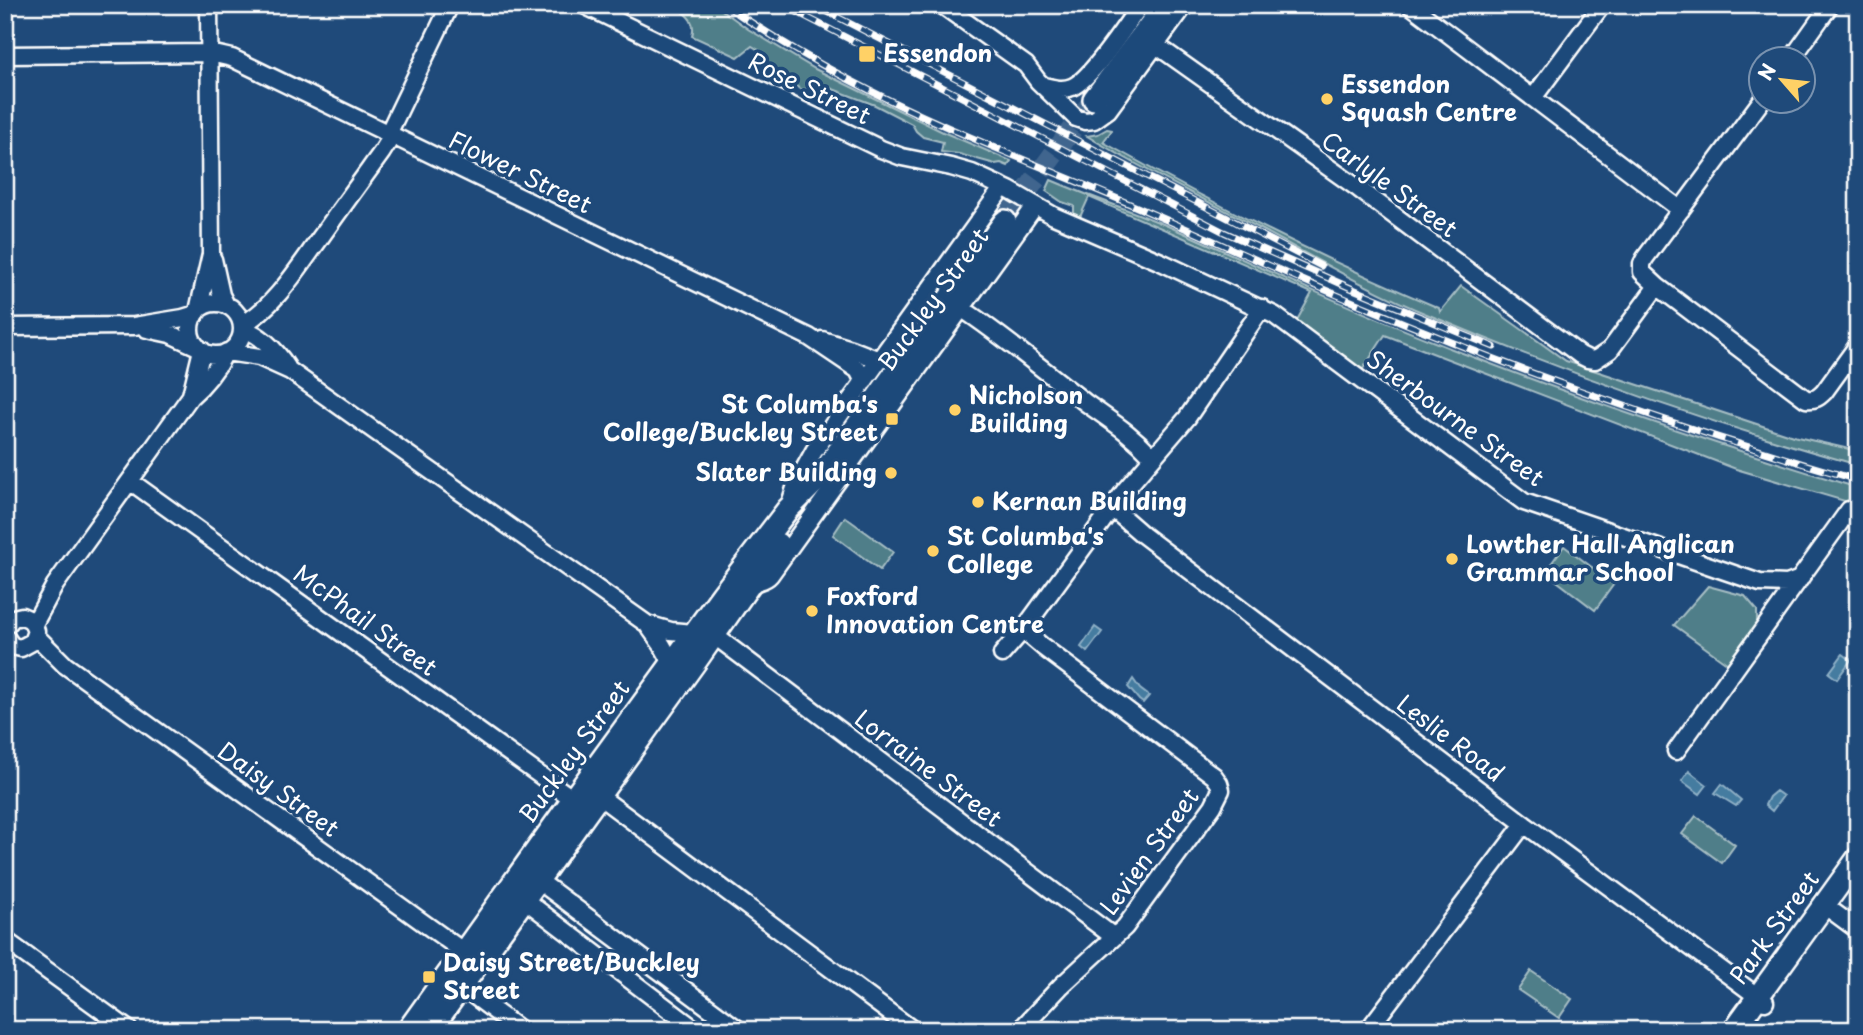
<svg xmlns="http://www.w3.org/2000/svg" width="1863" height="1035" font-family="'Playpen Sans',sans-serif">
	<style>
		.green { fill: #4f7e89; stroke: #a7bec4; stroke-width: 2 }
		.water { fill: #447ba0; stroke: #8fb0c6; stroke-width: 2 }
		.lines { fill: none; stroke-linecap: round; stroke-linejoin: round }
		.secondary-tunnel { stroke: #41658e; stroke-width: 21; stroke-dasharray: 21 10; stroke-linecap: butt }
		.street-casing { stroke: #fff; stroke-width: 21 }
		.secondary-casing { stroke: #fff; stroke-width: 26 }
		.street { stroke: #1f4a7a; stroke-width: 16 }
		.secondary { stroke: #1f4a7a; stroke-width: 21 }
		.rail-casing { stroke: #fff; stroke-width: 7 }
		.rail { stroke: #1f4a7a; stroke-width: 4.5; stroke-dasharray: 13; stroke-linecap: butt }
		.poi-dot { fill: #ffd166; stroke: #1f4a7a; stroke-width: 2.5 }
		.labels { text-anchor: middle; stroke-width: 7; stroke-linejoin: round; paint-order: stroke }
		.poi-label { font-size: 24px; font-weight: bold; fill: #fff; stroke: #1f4a7a; text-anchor: start }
		.street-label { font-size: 24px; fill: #fff; stroke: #1f4a7a }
	</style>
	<rect width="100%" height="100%" fill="#1f4a7a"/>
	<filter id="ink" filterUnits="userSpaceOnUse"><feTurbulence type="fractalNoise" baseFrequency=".0143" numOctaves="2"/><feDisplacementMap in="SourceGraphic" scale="14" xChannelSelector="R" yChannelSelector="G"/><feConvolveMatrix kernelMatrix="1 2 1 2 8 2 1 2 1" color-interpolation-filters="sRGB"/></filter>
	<g filter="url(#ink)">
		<path class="green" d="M674 5H715L748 29 815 69 943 132 1011 161 1008 166 1001 163 995 164 959 154 941 152 943 142 923 137 916 131 912 124 875 105 825 86 803 90 754 66 760 51 752 46 738 57 692 36C697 20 685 14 674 5Z
			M1107 129 1112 130 1103 142C1212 203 1324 260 1439 308L1440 312 1461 286 1566 361 1793 436 1858 451V465C1712 424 1568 374 1429 315 1370 291 1315 258 1259 228 1202 198 1143 170 1087 136L1098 134Z
			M1051 180C1090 197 1131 210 1170 227 1257 265 1343 306 1432 341 1572 397 1714 444 1858 488V505L1736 469 1385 335 1359 375 1296 322 1312 293 1089 197 1080 217 1074 213V206L1062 202 1046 191Z
			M845 517 893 552 880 570 833 535Z
			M1564 546 1614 584 1595 610 1545 572Z
			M1708 586 1745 596 1757 610V627L1728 664 1674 625Z
			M1696 816 1735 845 1722 863 1682 834Z
			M1531 971 1572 999 1559 1018 1518 990Z"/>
		<path class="water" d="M1095 627 1102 632 1087 652 1081 647Z
			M1843 654 1851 660 1837 679 1829 673Z
			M1133 679 1140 689 1149 696 1143 703 1139 700 1128 687Z
			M1689 771 1707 785 1700 794 1682 781Z
			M1722 784 1741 800 1736 806 1715 793Z
			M1776 791 1783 796 1772 811 1765 805 1769 797Z"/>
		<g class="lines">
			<path class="secondary-tunnel" d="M1005 221 1094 99"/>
			<g class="street-casing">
				<path id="street" d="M584 5 881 149 902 157 951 167 972 173 1009 190 1054 216 1161 262 1274 315 1524 502 1760 583 1787 584 1800 579
					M942 5 1026 65 1038 81 1076 118 1085 121 1094 120 1108 110 1185 5
					M1410 5 1681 210
					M1156 45 1359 189 1580 355 1588 359 1595 360 1610 350 1657 286
					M5 55 210 53 232 58 809 337 858 370 864 382
					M1791 60 1830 5
					M1044 86C1053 88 1062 91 1072 87 1091 79 1127 24 1140 5
					M1533 98 1602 5
					M1762 100 1645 258 1642 264V272L1657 286 1806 399C1815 400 1818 398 1824 392L1858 345
					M388 134 450 5
					M213 259 221 295 226 305
					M190 329a26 26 0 1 1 52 0a26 26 0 1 1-52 0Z
					M961 308C1005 337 1044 371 1086 403 1111 421 1132 434 1153 457
					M198 311 211 254 209 5
					M242 325C273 308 297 270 318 241 339 211 361 181 382 152L392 136
					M5 327 134 326 183 318 196 314
					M242 328C261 335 276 350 287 367
					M147 329 170 334 198 347
					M822 340 851 349 879 360
					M227 352 259 357 290 371 647 624 662 645 672 663
					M191 395 202 350
					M130 481 573 799
					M789 507 797 482 814 451 1003 187
					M1112 508 1143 535 1524 824 1765 1002
					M750 585C757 580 764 582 770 575L1035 206
					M34 624 55 585 190 397C205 384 216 370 225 353
					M647 624 671 631 693 633
					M5 627 13 618 22 616 31 620 36 631 32 642 21 648 12 646 5 636
					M35 635 65 665 464 952
					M715 636 1114 937
					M1002 654 1023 630 1126 489 1187 418 1262 308
					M1676 751 1849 510H1858
					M599 796 913 1030
					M539 881 739 1030
					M525 900 696 1030
					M1824 905 1858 930
					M5 940 129 1030
					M461 986 520 1030
					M1743 1018 1758 1030
					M1020 1030 1061 986 1125 927 1213 806 1221 790 1219 783 1214 776 1043 647 1023 630
					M1368 1030 1524 824"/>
			</g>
			<g class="secondary-casing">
				<path id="secondary" d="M1094 99 1165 5
					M408 1030 573 799 722 595 788 509 820 477 1005 221
					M430 1030 696 661 778 544
					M1734 1030 1858 858"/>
			</g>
			<use href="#street" class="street"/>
			<use href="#secondary" class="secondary"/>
			<g class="rail-casing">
				<path id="rail" d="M725 5C795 53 870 93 947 127 1008 154 1069 178 1130 204 1209 238 1288 275 1368 308 1527 375 1692 432 1858 480
					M783 5 1224 232 1353 289 1494 347
					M814 5 1321 266"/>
			</g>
			<use href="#rail" class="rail"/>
		</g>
	</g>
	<g class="poi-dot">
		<rect x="858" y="45" width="18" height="18" rx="3.5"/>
		<circle cx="1327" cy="99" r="7"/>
		<circle cx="955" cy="410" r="7"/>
		<rect x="885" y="412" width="14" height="14" rx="3.5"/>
		<circle cx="891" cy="473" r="7"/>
		<circle cx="978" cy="502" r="7"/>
		<circle cx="933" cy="551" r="7"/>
		<circle cx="1452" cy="559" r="7"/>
		<circle cx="812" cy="611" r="7"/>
		<rect x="422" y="970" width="14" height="14" rx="3.5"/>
	</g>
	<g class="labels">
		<g class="poi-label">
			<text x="883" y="62">Essendon</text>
			<text x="1341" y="93">Essendon<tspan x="1341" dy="28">Squash Centre</tspan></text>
			<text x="969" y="404">Nicholson<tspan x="969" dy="28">Building</tspan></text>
			<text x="878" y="413" text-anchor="end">St Columba's<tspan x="878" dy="28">College/Buckley Street</tspan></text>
			<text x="877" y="481" text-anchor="end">Slater Building</text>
			<text x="992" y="510">Kernan Building</text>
			<text x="947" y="545">St Columba's<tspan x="947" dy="28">College</tspan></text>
			<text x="1466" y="553">Lowther Hall Anglican<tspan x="1466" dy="28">Grammar School</tspan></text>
			<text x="826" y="605">Foxford<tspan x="826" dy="28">Innovation Centre</tspan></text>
			<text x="443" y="971">Daisy Street/Buckley<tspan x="443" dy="28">Street</tspan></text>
		</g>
		<g class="street-label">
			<text transform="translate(809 89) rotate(26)" y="8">Rose Street</text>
			<text transform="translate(520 173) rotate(26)" y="8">Flower Street</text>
			<text transform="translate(1389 185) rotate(36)" y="8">Carlyle Street</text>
			<text transform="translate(934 300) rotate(-54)" y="8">Buckley Street</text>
			<text transform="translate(1455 419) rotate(36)" y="8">Sherbourne Street</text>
			<text transform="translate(365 621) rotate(36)" y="8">McPhail Street</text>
			<text transform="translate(1450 739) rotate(37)" y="8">Leslie Road</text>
			<text transform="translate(575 752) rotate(-54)" y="8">Buckley Street</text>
			<text transform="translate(928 769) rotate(37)" y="8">Lorraine Street</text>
			<text transform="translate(278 790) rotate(36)" y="8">Daisy Street</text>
			<text transform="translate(1150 852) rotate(-54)" y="8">Levien Street</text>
			<text transform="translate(1775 928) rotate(-54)" y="8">Park Street</text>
		</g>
	</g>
	<rect width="1863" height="1035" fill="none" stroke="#1f4a7a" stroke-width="28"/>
	<rect x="14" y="14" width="1835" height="1007" fill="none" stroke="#fff" stroke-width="2.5" filter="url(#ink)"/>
	<g transform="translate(1782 80) rotate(298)"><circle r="33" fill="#1f4a7a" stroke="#7992af" stroke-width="2"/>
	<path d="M0-5L12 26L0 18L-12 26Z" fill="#ffd166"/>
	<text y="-10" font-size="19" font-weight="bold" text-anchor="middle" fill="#ffffff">N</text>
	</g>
</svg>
